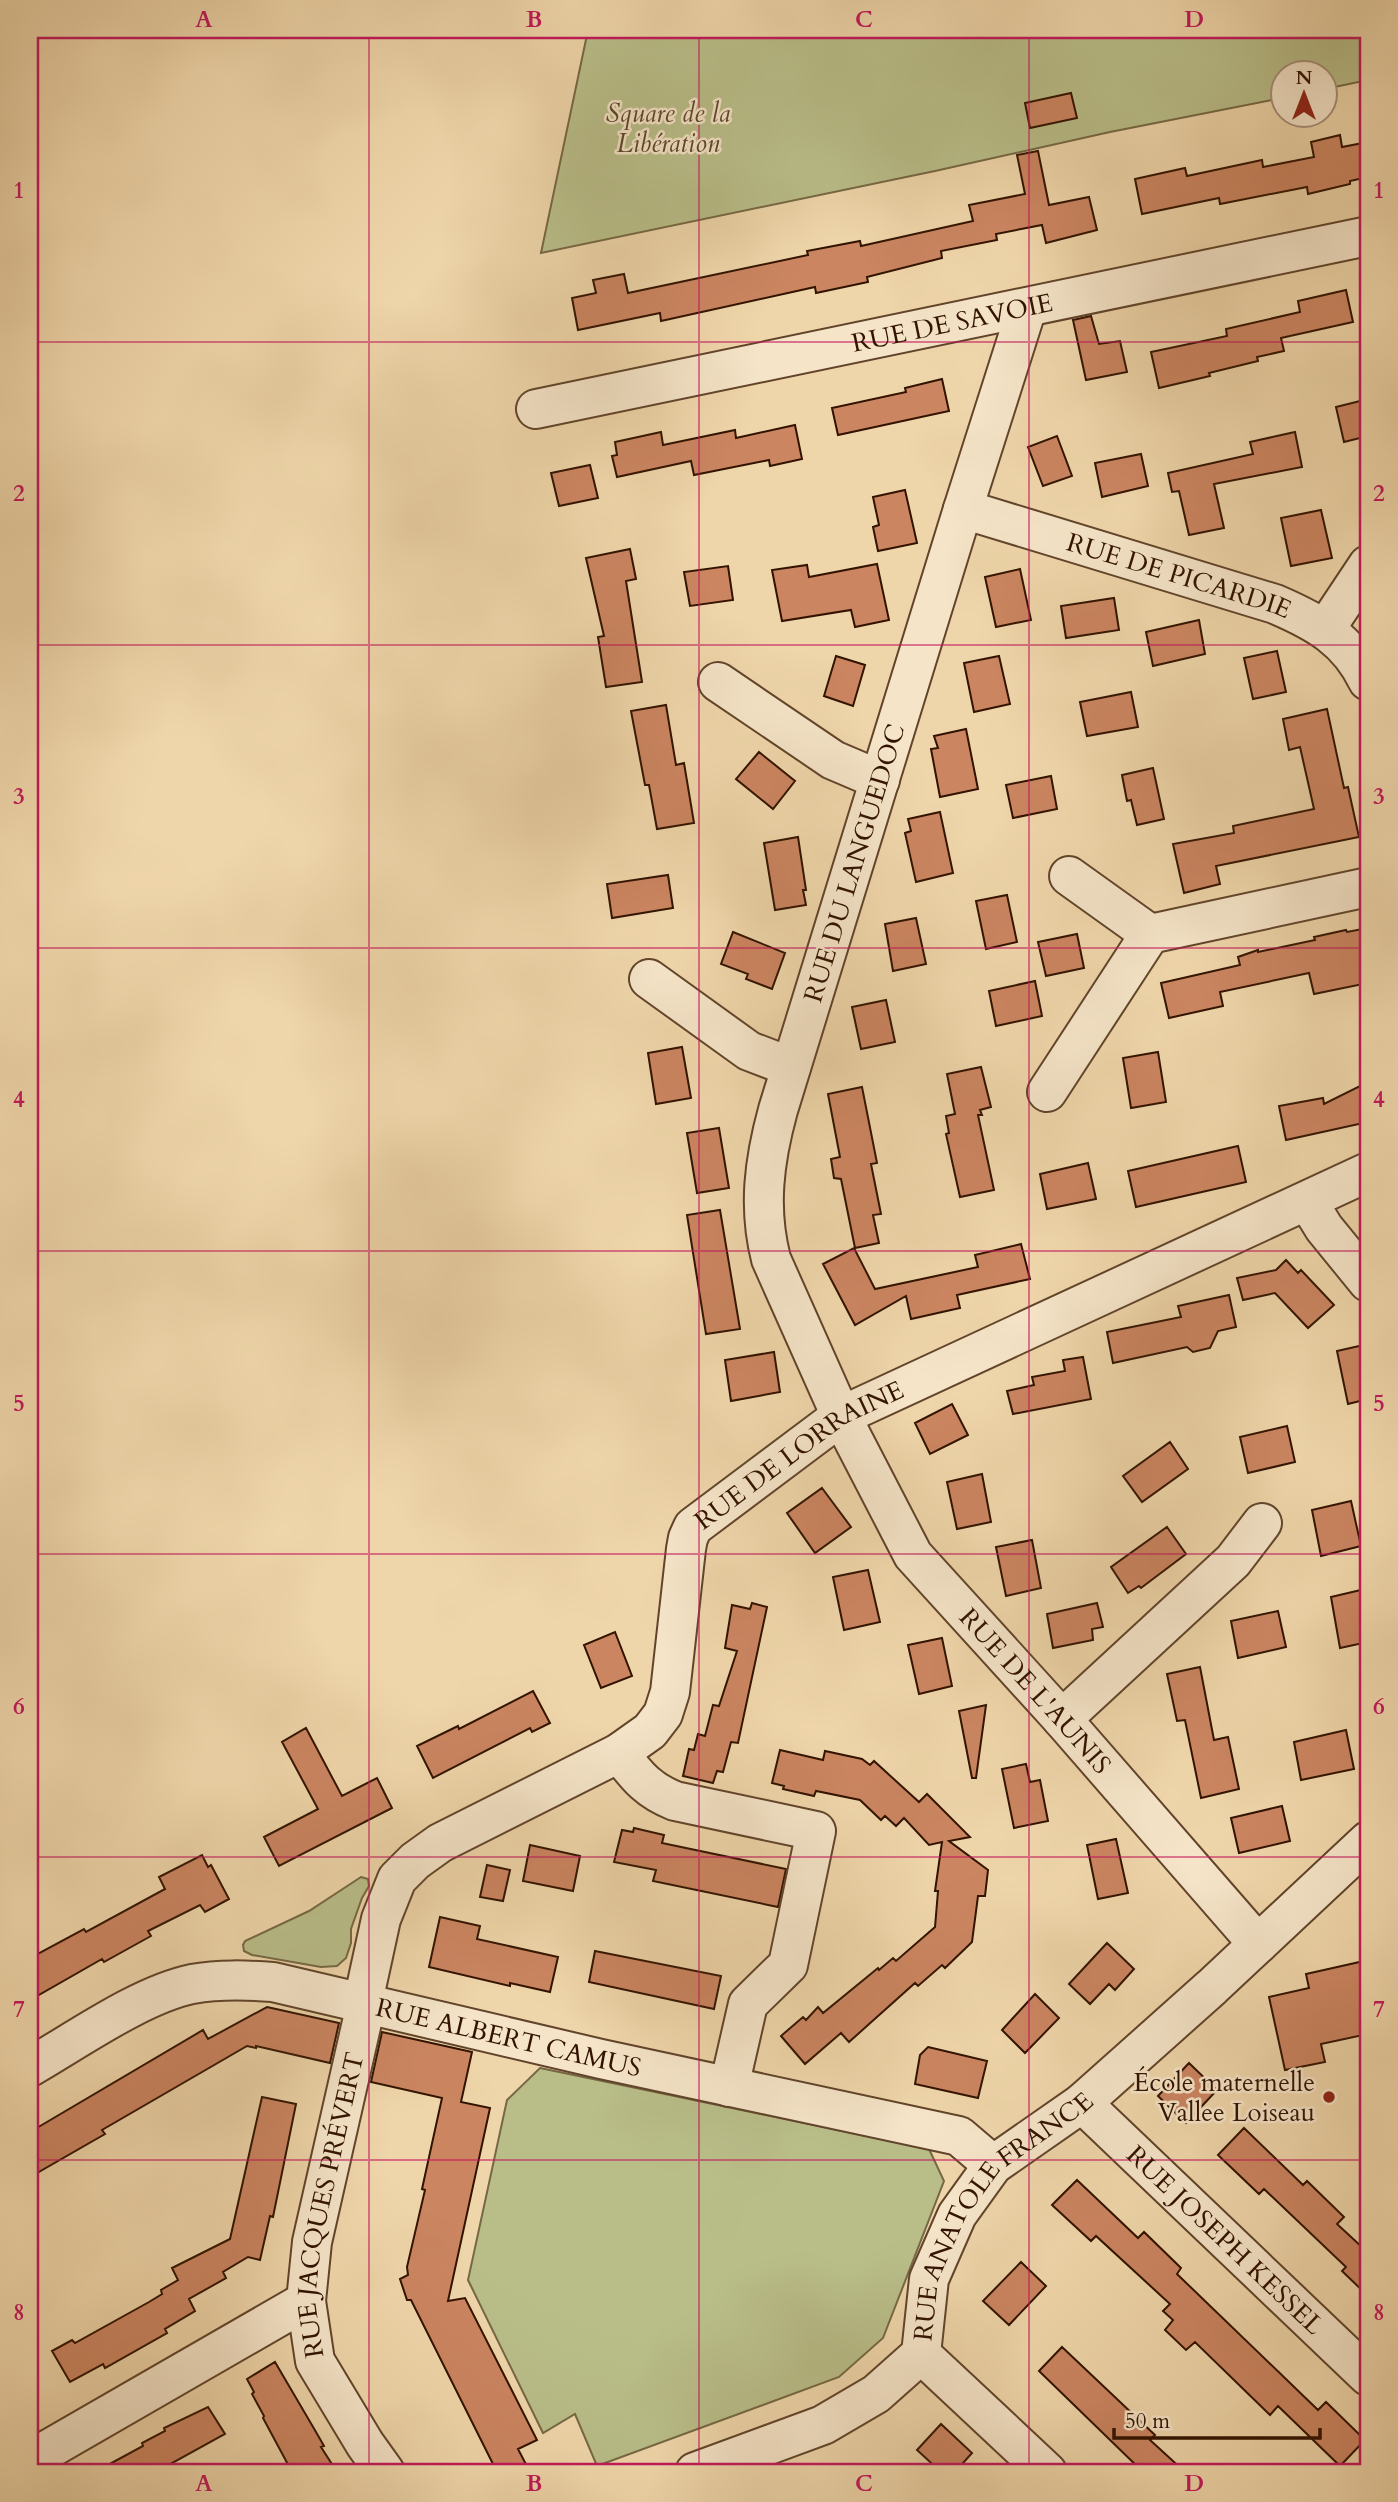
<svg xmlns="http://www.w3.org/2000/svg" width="1398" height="2502" font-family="Cardo,serif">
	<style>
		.green { fill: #b9be89; stroke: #766844; stroke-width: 2 }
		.building { fill: #cb8561; stroke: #321300; stroke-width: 2 }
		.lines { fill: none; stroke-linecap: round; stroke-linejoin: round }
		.minor-casing { stroke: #61442a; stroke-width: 42 }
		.minor { stroke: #f5e4c8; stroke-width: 38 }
		.grid { fill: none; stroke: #c2185b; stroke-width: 2; stroke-opacity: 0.55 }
		.poi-dot { fill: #8f2418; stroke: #f5e4c8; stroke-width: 2.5 }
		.labels { text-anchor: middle; stroke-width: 5; stroke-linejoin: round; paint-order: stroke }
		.park-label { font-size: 26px; font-style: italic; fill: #5a4629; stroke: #f5e4c8 }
		.street-label { font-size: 26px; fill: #321300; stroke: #f5e4c8 }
		.poi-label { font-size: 26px; fill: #321300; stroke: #f5e4c8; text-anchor: end }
		.neatline { fill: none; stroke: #c2185b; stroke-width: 2.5 }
		.grid-label { font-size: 23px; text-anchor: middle; font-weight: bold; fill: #c2185b }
	</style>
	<rect width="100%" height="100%" fill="#efd6aa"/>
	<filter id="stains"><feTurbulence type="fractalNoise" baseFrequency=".00286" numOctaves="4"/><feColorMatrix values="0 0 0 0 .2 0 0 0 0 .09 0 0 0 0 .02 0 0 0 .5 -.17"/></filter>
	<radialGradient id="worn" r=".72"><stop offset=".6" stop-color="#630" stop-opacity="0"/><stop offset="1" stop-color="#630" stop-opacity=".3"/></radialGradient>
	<path class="green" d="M588 30H1368V80L1325 89 1324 74H1282V98L1110 132 935 171 541 253Z
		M361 1877 368 1879 369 1886 362 1898 351 1929V1943L346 1958 337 1966 321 1967 252 1955 244 1951 243 1945 245 1941 309 1911Z
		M540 2068 929 2149 944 2181 883 2338 839 2377 597 2466 575 2414 543 2433 468 2280 507 2100Z"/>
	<path class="building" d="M1071 93 1077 118 1030 128 1025 103Z
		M1340 135 1342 147 1368 142V177L1350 181V184L1308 194 1307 187 1220 204 1219 198 1142 214 1135 179 1185 168 1187 176 1262 160 1263 167 1314 157 1311 142Z
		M1038 151 1049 205 1089 197 1097 230 1046 243 1042 225 996 234 997 240 941 251 942 258 867 277 868 282 816 293 815 287 661 321 660 313 578 330 572 298 596 293 593 280 624 274 628 293 808 255 807 251 860 241 861 246 973 221 969 205 1025 194 1017 155Z
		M1346 290 1353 322 1281 338 1284 351 1257 357 1258 361 1209 373 1210 376 1159 388 1151 352 1227 336 1226 329 1300 312 1298 301Z
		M1091 316 1099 344 1120 341 1127 372 1086 380 1073 320Z
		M942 379 949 411 838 435 832 408 906 392 905 388Z
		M1368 399V436L1344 442 1336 407Z
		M795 425 802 459 770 466 769 460 694 475 691 461 617 477 612 456 617 455 615 442 661 432 663 445 735 430 736 438Z
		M1295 432 1302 467 1214 484 1224 528 1189 535 1179 491 1172 492 1168 473 1253 454 1250 442Z
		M1057 436 1072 476 1043 486 1028 447Z
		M1141 454 1148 486 1102 497 1095 463Z
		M590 465 598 498 559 506 551 473Z
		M905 490 917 543 878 551 873 527 879 525 873 497Z
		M1321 510 1332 558 1291 566 1281 518Z
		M630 549 636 579 626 581 642 682 606 687 598 637 604 636 586 558Z
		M877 564 889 620 855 627 851 610 782 621 772 570 807 565 809 577Z
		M728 566 733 600 690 606 684 572Z
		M1020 569 1031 620 996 627 985 577Z
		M1114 598 1119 630 1066 638 1061 606Z
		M1199 620 1205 654 1153 666 1146 632Z
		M1277 651 1286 692 1253 699 1244 658Z
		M836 656 865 665 853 706 824 696Z
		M999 656 1010 704 974 712 964 663Z
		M1131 692 1138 727 1087 736 1080 702Z
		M666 705 676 765 684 763 694 823 657 829 649 785H645L631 711Z
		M1327 709 1344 788 1348 787 1359 837 1216 866 1220 884 1184 893 1173 844 1234 833 1233 826 1314 809 1300 747 1289 750 1283 719Z
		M966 729 978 789 940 797 931 749 938 748 934 736Z
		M759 752 795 781 773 809 736 779Z
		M1153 768 1164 819 1137 825 1131 800 1127 801 1122 775Z
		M1051 776 1057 809 1013 818 1006 785Z
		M940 812 953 873 916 882 905 833 911 831 908 819Z
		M798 837 806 890H803L806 905 775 910 764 843Z
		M668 875 673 908 612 918 607 884Z
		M1007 895 1017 942 986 949 976 901Z
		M916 918 926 964 893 971 885 924Z
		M1368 928V983L1314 994 1309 973 1220 992 1223 1006 1169 1018 1161 983 1240 965 1238 957 1258 950V952L1315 940 1314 937 1346 930 1347 932Z
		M733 932 785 953 772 989 746 979 748 974 721 964Z
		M1077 934 1084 968 1046 976 1038 942Z
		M1035 981 1042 1016 996 1026 989 991Z
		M886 1000 895 1042 861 1049 852 1007Z
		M682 1047 691 1098 656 1104 648 1053Z
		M1158 1052 1166 1102 1131 1108 1123 1058Z
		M981 1067 991 1107 980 1110 982 1115H978L994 1190 960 1197 946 1134 949 1133 946 1116 955 1114 947 1074Z
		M1368 1082V1122L1286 1140 1279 1106 1323 1098 1324 1104Z
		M862 1087 877 1163 871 1164 881 1214 873 1215 879 1243 855 1248 841 1179 834 1178 831 1159 840 1157 828 1094Z
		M719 1128 729 1188 697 1193 687 1133Z
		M1238 1146 1246 1182 1136 1207 1128 1171Z
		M1088 1163 1096 1199 1047 1209 1040 1174Z
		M720 1210 740 1329 706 1334 687 1215Z
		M1021 1244 1030 1279 957 1295 960 1308 911 1319 906 1296 855 1325 823 1264 854 1248 875 1289 978 1267 975 1255Z
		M1286 1260 1298 1273 1301 1270 1334 1305 1308 1328 1275 1293 1243 1300 1237 1278 1276 1270Z
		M1229 1295 1236 1327 1218 1331 1210 1348 1193 1352 1187 1347 1113 1363 1107 1332 1181 1317 1178 1306Z
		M1368 1344V1399L1348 1404 1337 1351Z
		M774 1352 780 1392 731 1401 725 1360Z
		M1083 1357 1091 1399 1013 1414 1007 1391 1034 1385 1032 1377 1065 1371 1063 1360Z
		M952 1404 968 1435 930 1454 915 1423Z
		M1287 1426 1295 1462 1248 1473 1240 1437Z
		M1170 1442 1188 1469 1142 1502 1123 1476Z
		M982 1474 991 1522 957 1529 947 1482Z
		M822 1488 851 1527 815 1553 787 1513Z
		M1351 1501 1361 1546 1321 1556 1312 1510Z
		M1167 1527 1186 1554 1141 1588 1139 1586 1128 1593 1111 1567Z
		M1032 1540 1041 1588 1006 1596 996 1547Z
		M868 1570 880 1622 844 1630 833 1577Z
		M1365 1589 1368 1604V1642L1340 1648 1331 1597Z
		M752 1603 767 1607 738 1743 731 1742 723 1772 717 1771 713 1783 683 1776 689 1749 694 1750 698 1734 705 1736 713 1705 719 1706 737 1651 725 1648 732 1605 750 1609Z
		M1097 1603 1103 1627 1092 1629 1093 1640 1053 1648 1047 1614Z
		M1278 1611 1286 1647 1238 1658 1231 1621Z
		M615 1632 632 1676 601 1688 584 1645Z
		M942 1638 952 1686 919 1694 908 1645Z
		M1200 1667 1214 1740 1228 1737 1239 1789 1201 1798 1185 1720 1177 1721 1167 1674Z
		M533 1691 550 1723 532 1732 530 1728 433 1778 417 1746 458 1726 459 1729Z
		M986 1705 976 1778H972L959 1711Z
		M306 1728 342 1796 377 1778 392 1808 279 1866 264 1837 318 1809 282 1742Z
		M1346 1730 1354 1769 1301 1780 1294 1742Z
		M780 1750 823 1760 825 1751 862 1759 870 1765 874 1761 919 1802 927 1794 970 1837 949 1841 988 1870 985 1896H978L972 1942 945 1968 942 1965 918 1986 915 1983 849 2042 841 2033 805 2064 781 2036 803 2017 806 2020 818 2007 823 2013 878 1968 879 1970 893 1958 896 1961 935 1927 938 1891H935L942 1842 929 1845 904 1818 896 1826 885 1816 881 1820 860 1800 816 1791 814 1796 783 1789 784 1786 772 1783Z
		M1026 1764 1030 1782 1040 1780 1048 1821 1014 1828 1002 1769Z
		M1282 1806 1290 1841 1239 1853 1231 1818Z
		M634 1828 664 1835 662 1843 786 1869 778 1907 653 1881 656 1870 614 1862 622 1830 633 1832Z
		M1116 1839 1128 1893 1098 1899 1087 1845Z
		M530 1845 580 1856 573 1891 523 1881Z
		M202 1855 208 1867 211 1865 229 1899 205 1912 200 1905 148 1931 151 1936 104 1962 102 1959 30 2000V1958L84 1929 86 1932 165 1889 159 1877Z
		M487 1865 510 1870 503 1901 480 1897Z
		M440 1917 480 1926 477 1939 558 1957 550 1992 510 1983V1986L429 1967Z
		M1107 1943 1134 1969 1115 1990 1109 1984 1090 2004 1069 1984Z
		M595 1951 721 1976 714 2009 589 1982Z
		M1364 1961 1368 1981V2034L1321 2044 1325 2062 1285 2070 1269 1997 1309 1988 1306 1974Z
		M1035 1994 1059 2018 1025 2053 1002 2030Z
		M267 2007 339 2023 330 2063 256 2046V2048L247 2046 102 2130 105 2134 30 2177V2132L203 2030 208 2039Z
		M382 2032 472 2052 461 2102 490 2108 448 2301 465 2298 537 2440 518 2449 530 2472H497L411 2300H407L400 2279 408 2275 407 2267 425 2190 422 2189 442 2098 371 2082Z
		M928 2047 987 2061 978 2098 915 2084 920 2055Z
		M1189 2063 1217 2090 1186 2123 1158 2096Z
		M262 2097 296 2104 273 2217 270 2216 260 2260 248 2257 223 2272 226 2278 189 2299 195 2311 165 2329 167 2333 105 2368 103 2364 70 2382 52 2351 72 2340 75 2343 149 2302 162 2294 161 2290 178 2280 172 2268 230 2239Z
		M1244 2128 1303 2185 1307 2181 1344 2217 1337 2224 1363 2248 1368 2242V2296L1342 2271 1346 2267 1264 2189 1259 2194 1218 2155Z
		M1077 2180 1138 2238 1144 2232 1181 2268 1177 2274 1318 2410 1326 2402 1365 2440 1340 2466 1278 2406 1270 2415 1195 2342 1186 2350 1165 2330 1173 2320 1163 2311 1170 2304 1096 2236 1091 2241 1052 2205Z
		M1021 2262 1046 2286 1009 2325 983 2301Z
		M1062 2347 1155 2435 1150 2440 1185 2472H1143L1039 2371Z
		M275 2362 316 2432 324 2446 321 2447 337 2472H292L263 2418 264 2416 252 2394 254 2392 247 2379Z
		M208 2407 225 2434 156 2472H95L143 2446 142 2443 165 2431 164 2428Z
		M941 2424 972 2453 955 2472H941L917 2450Z"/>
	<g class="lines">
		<g class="minor-casing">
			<g id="minor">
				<path id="s1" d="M1027 308 963 509 778 1110C764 1161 758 1208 771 1259L841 1416 913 1555 1062 1719 1258 1944"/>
				<path id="s2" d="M536 409 1368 236"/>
				<path id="s3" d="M963 509 1275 604C1317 622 1348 639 1368 681"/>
				<path d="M1326 628 1368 565"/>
				<path d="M718 682 833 760 880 780"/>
				<path d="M1069 876 1150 934"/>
				<path d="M649 979 749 1051 791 1067"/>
				<path d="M1047 1092 1150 934 1368 887"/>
				<path d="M1308 1202 1324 1228 1368 1282"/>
				<path d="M1062 1719 1233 1561 1262 1523"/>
				<path d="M619 1753C637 1776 647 1790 675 1801L816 1831 788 1965 748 2004 729 2087"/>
				<path id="s4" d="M30 2067C77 2040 140 1995 192 1984 220 1979 246 1980 273 1982L601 2059 959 2136 993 2165"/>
				<path id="s5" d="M1082 2103 1368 2376"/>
				<path d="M921 2354 1047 2472"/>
				<path d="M30 2460 306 2301"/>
				<path id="s6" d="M385 2472 365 2444 315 2361 306 2301 312 2242 362 2022 366 1988 381 1919 397 1879 415 1861 440 1843 619 1753 650 1731 663 1714 670 1692 686 1549 688 1538 693 1527 841 1416 1368 1172"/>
				<path id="s7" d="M695 2472 823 2425 876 2394 921 2354 929 2279 957 2215 993 2165 1082 2103 1212 1987 1368 1841"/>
			</g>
		</g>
		<use href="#minor" class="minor"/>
	</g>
	<path class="grid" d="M369 30V2472M699 30V2472M1029 30V2472M30 342H1368M30 645H1368M30 948H1368M30 1251H1368M30 1554H1368M30 1857H1368M30 2160H1368"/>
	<circle class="poi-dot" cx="1329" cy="2097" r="7"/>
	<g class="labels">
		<g class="park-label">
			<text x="668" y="122">Square de la<tspan x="668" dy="30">Libération</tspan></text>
		</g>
		<g class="street-label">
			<text dy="9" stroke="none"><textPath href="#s2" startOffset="425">RUE DE SAVOIE</textPath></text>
			<text dy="9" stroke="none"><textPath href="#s3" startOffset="226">RUE DE PICARDIE</textPath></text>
			<text transform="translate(854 863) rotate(-73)" y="9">RUE DU LANGUEDOC</text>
			<text dy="9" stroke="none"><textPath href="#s6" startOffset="1260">RUE DE LORRAINE</textPath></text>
			<text dy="9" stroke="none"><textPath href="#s1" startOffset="1502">RUE DE L'AUNIS</textPath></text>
			<text dy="9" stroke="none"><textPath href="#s4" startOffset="506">RUE ALBERT CAMUS</textPath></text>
			<text dy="9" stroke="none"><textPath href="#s6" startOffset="290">RUE JACQUES PRÉVERT</textPath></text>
			<text dy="9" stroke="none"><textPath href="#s7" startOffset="427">RUE ANATOLE FRANCE</textPath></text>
			<text dy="9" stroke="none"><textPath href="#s5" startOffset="198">RUE JOSEPH KESSEL</textPath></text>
		</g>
		<g class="poi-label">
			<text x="1315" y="2091">École maternelle<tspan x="1315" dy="30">Vallee Loiseau</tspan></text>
		</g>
	</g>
	<rect width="1398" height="2502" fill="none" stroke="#efd6aa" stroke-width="77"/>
	<g transform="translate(1304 94)"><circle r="33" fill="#f5e4c8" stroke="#a79078" stroke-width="2"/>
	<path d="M0-5L12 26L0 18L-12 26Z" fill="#8f2418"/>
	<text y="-10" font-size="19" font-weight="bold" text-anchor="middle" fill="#321300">N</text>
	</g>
	<path d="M1114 2428v10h206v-10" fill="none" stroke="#321300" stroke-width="3.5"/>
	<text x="1125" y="2428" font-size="21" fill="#321300" stroke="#f5e4c8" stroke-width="5" paint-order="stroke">50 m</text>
	<rect x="38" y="38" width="1322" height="2426" class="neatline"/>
	<g class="grid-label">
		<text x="204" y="27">A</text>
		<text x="534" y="27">B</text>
		<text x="864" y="27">C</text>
		<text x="1194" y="27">D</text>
		<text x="19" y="198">1</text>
		<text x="1379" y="198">1</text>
		<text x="19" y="501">2</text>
		<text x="1379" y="501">2</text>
		<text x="19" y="804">3</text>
		<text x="1379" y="804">3</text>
		<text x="19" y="1107">4</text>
		<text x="1379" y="1107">4</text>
		<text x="19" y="1411">5</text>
		<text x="1379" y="1411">5</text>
		<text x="19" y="1714">6</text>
		<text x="1379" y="1714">6</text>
		<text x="19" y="2017">7</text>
		<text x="1379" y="2017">7</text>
		<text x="19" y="2320">8</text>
		<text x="1379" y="2320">8</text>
		<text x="204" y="2491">A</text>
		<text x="534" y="2491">B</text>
		<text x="864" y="2491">C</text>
		<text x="1194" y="2491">D</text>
	</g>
	<rect width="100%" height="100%" filter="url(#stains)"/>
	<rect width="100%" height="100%" fill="url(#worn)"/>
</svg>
